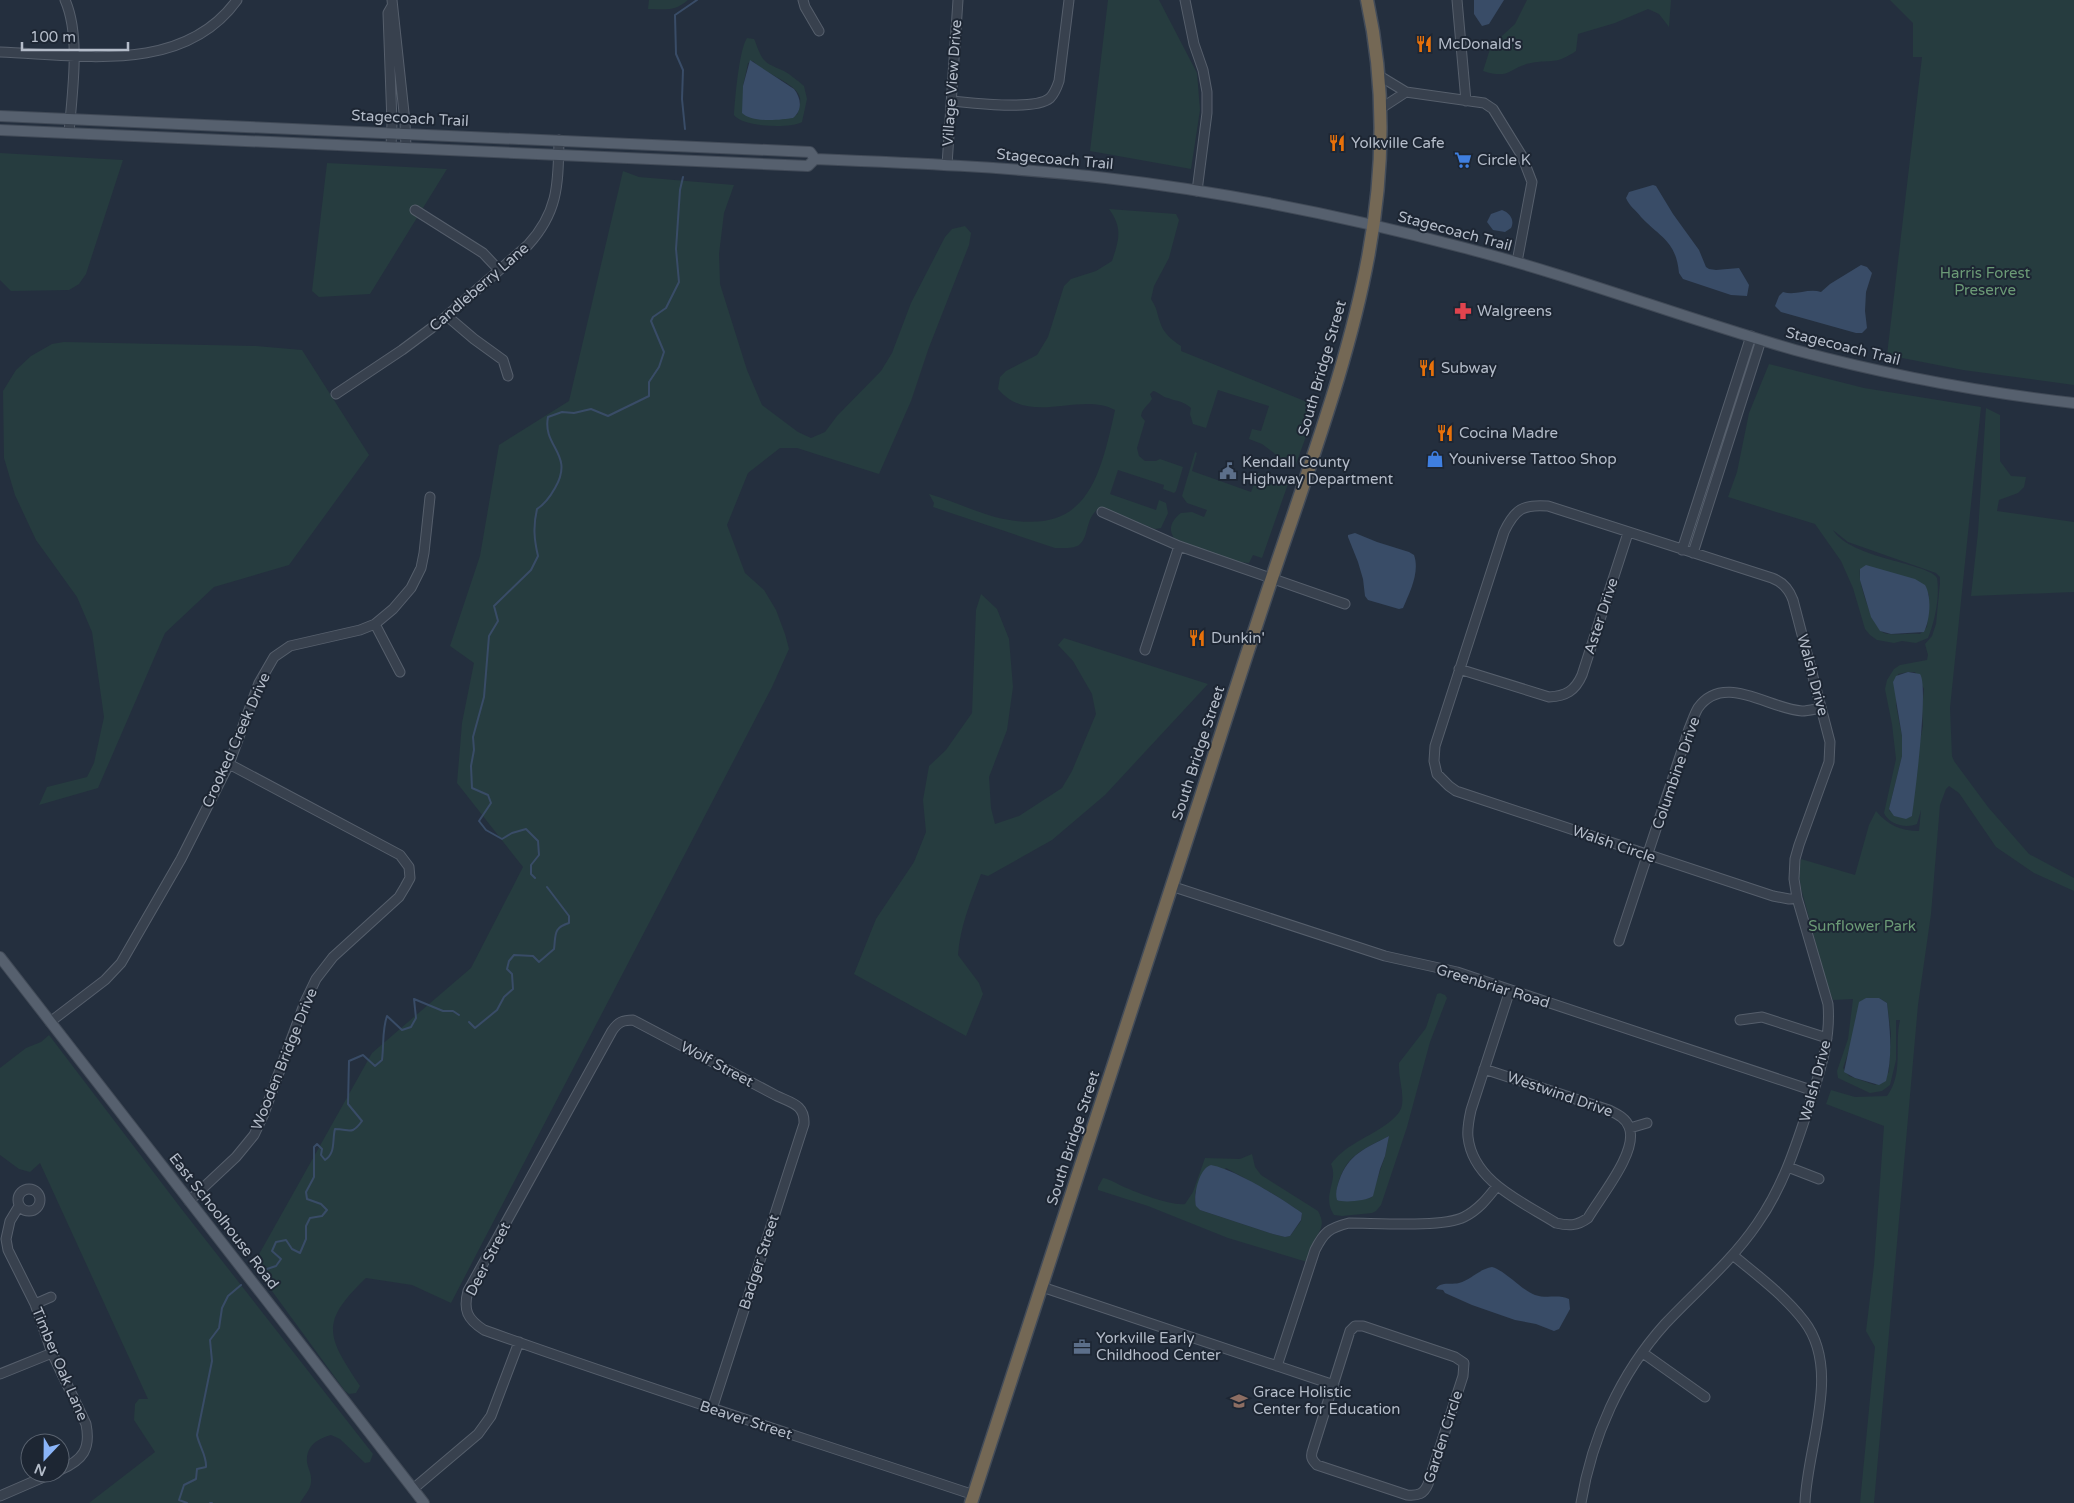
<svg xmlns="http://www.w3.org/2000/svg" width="2074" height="1503" font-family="'Varela Round',sans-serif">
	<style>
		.green { fill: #263c3f; fill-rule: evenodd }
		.water { fill: #394c67 }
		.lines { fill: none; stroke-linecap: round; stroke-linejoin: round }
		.stream { stroke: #394c67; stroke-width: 2 }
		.minor-casing { stroke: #565f6c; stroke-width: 11 }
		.major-casing { stroke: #414a57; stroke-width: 12 }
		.highway-casing { stroke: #434c59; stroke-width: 15 }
		.minor { stroke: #38414e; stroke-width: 9 }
		.major { stroke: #56606e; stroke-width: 10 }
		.highway { stroke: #746855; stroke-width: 12 }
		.labels { text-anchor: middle; stroke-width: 4; stroke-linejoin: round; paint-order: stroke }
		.poi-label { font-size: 15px; fill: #b4bcc9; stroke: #1d2633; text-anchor: start }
		.street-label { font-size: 15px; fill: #b4bcc9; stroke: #1d2633 }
		.park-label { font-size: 15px; fill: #6b9a76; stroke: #1d2633 }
	</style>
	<rect width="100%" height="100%" fill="#242f3e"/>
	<path class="green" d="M649 0H688C674 12 666 9 648 9Z
		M1108 0H1159L1197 73 1200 110 1191 169 1090 151Z
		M1527 0H1671L1669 27 1659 14 1648 9 1615 23 1578 34 1576 51C1555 65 1553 59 1531 63 1509 67 1511 80 1483 71L1491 46 1515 24Z
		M1890 0H2074V385L1963 370 1887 355 1922 57H1913V23Z
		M747 38 754 39 755 41C763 63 764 62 784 71 791 75 798 81 804 86L807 99 802 122C790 129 742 127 734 115 735 99 739 50 747 38ZM753 61C763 73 793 82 799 95 802 101 799 109 797 115L743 86 748 63Z
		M0 153 123 160 86 274 79 284 69 290 11 291 0 280Z
		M327 163 447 169 370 294 319 297 312 291Z
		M623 171 639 177 734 185 724 213 719 254 720 284 747 370 762 405 798 432 811 438 825 432 837 416 881 371 892 353 911 303 945 237 952 229 965 226 971 233 969 245 928 350 911 401 879 474 797 448H780L748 473 727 525 745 573 764 590 776 610 785 634 789 649 772 687 451 1303 412 1285 366 1278C319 1323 327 1336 360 1386L356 1393 349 1394 345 1391 253 1265 372 1053 471 968 523 867 457 783 462 723 474 663 450 646 480 556 499 445 569 401Z
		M1109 209 1176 214 1179 220 1169 258 1154 286 1151 299C1158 310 1156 311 1160 322 1163 333 1172 340 1181 346V351L1317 406 1296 464 1292 466 1285 464 1274 453 1262 444 1249 439 1252 429 1261 431 1269 406 1218 390 1206 428 1193 424 1190 414 1191 408C1182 400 1178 402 1168 398 1162 397 1159 392 1153 391L1150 394 1152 399C1148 406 1142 408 1141 416L1145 421 1137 448 1139 456 1145 461H1156L1160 459 1183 467 1176 491 1174 493 1163 489 1164 485 1118 470 1110 494 1156 510 1159 500 1166 503 1168 513 1161 528 1155 529 1100 507C1084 519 1090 536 1079 545 1073 549 1062 548 1055 548L933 507 934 503 929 494C951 500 973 511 995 517 1085 539 1099 483 1115 410 1079 391 1030 427 998 389L1000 377 1006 371 1037 355 1048 337 1064 286 1071 279 1096 271 1112 261C1119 240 1123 228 1109 209Z
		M64 342 256 346 302 350 369 455 289 565 214 587 165 633 98 788 39 805 47 787 87 777 94 763 104 717 92 632 77 597 36 540 15 495 4 458 3 391 16 370 31 356 52 344Z
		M1769 364 1864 388 1981 407 1950 708 1952 756 1954 761 1988 807 2029 854 2074 878V891L2034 873 1996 847 1959 793 1949 786 1946 789 1940 805 1931 914 1918 1005 1874 1503H1860L1875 1347 1866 1331 1874 1265 1884 1126 1826 1104 1831 1090 1855 1097 1887 1096C1904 1073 1894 1046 1900 1020H1896V1060L1890 1085 1882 1091 1870 1093 1838 1078 1837 1071 1848 1039 1853 999 1833 1000 1827 985 1801 888 1799 873 1801 859 1855 875 1869 825 1876 811C1888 825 1900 831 1919 831L1921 810 1917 824C1905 829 1889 824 1884 813L1896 759 1892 724 1885 689 1887 680 1894 669 1900 665 1927 660 1928 655 1925 644 1932 636 1936 624 1940 583V577L1936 573 1848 542 1833 530C1851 559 1929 563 1937 578 1940 597 1935 621 1928 638L1916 643 1902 641 1894 643 1877 640 1870 635 1865 629 1853 588 1841 561 1815 524 1728 497 1737 472 1749 413ZM1860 569 1929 594 1927 627 1920 634C1910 633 1891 636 1884 633 1873 628 1857 580 1860 569ZM1908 672H1915L1924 689 1922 708 1923 726 1919 746 1917 775 1890 812 1889 809 1902 756V736L1896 705 1898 674ZM1866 998H1879L1887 1003 1891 1033 1889 1072 1875 1085 1849 1076 1843 1068 1853 1038 1856 1016Z
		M1986 408 2000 415V461L2011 476 2026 477 2024 487 2018 493 1999 500 1997 511 2074 522V592L1971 596 1978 532Z
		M1195 452 1197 453 1192 471 1251 492 1258 473 1279 480 1281 475 1287 477 1289 481 1262 558 1253 555 1249 563C1223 562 1198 548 1174 538 1167 528 1173 519 1181 513L1192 512 1204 517 1207 510 1187 503 1182 496Z
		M981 594 997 609 1009 639 1013 687 1007 730 989 777 991 808 995 824 1019 816 1062 788 1072 771 1096 714 1092 694 1073 661 1058 645 1064 638 1208 684 1105 795 1052 840 988 876 981 874C971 901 960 926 958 955L979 983 983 994 966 1036 854 974 876 919 914 862 926 832 923 800 929 766 946 750 972 713 976 610Z
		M1440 993 1445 995 1447 998 1430 1042 1407 1127 1381 1205 1376 1211 1372 1213 1342 1216 1334 1215C1321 1196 1339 1181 1331 1164 1337 1156 1345 1149 1354 1144 1367 1135 1399 1122 1402 1105 1404 1091 1398 1077 1399 1063L1426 1028 1437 994ZM1389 1136 1385 1156 1371 1198 1351 1200 1336 1193C1343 1157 1358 1152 1389 1136Z
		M49 1035 180 1207 373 1454 370 1462 365 1463 340 1439 331 1435C317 1439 306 1446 307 1462 308 1469 312 1474 311 1482 311 1489 303 1497 300 1503H89L155 1452 134 1420 135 1404 139 1399H148L40 1163 30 1172 19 1169 0 1155V1068L26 1048 41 1042Z
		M1252 1154 1255 1167 1261 1175 1318 1211C1326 1225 1320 1230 1313 1243 1310 1249 1309 1256 1307 1262L1228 1238 1148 1206 1098 1190V1187L1103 1178C1110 1179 1117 1184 1124 1187 1138 1193 1171 1206 1185 1204L1193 1192 1205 1158 1240 1159ZM1226 1168 1275 1195 1302 1213 1301 1221 1290 1236 1285 1237 1273 1234 1200 1210 1195 1202V1192Z"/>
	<path class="water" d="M1474 0H1504L1489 24 1482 26 1474 14Z
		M750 60 794 89C801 98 803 110 793 118 780 120 752 123 742 113L743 86Z
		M1653 185 1656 186 1673 214 1699 250 1706 267 1709 269 1716 270 1739 268 1749 285 1747 296 1731 295 1683 279 1679 273C1676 241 1661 238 1641 217 1636 210 1629 206 1626 198L1629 192Z
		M1502 210C1510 213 1515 220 1511 228L1505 232 1493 230 1487 222 1491 214Z
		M1861 265 1867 267 1872 273 1866 292 1865 311 1867 328 1862 333H1856L1781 312 1775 306 1779 296 1783 292C1796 296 1808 288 1821 292L1830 284Z
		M1355 533 1377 542 1409 552 1414 555C1420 572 1410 592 1403 608L1399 609 1368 600 1365 596 1363 579 1358 562 1348 537V535Z
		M1866 565 1915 579 1925 585C1932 597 1930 620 1924 632L1891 634 1880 631 1871 617 1860 580V569Z
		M1908 672 1920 674C1929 685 1915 795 1912 816L1906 819 1894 816 1889 809 1902 756V736L1893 682 1896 676Z
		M1866 998H1879L1887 1003C1890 1029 1893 1056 1886 1081L1879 1085 1855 1078 1844 1072 1859 1002Z
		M1389 1136 1385 1156 1380 1169 1373 1196C1367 1201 1343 1203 1337 1200 1335 1193 1337 1187 1339 1181 1349 1153 1365 1149 1389 1136Z
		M1211 1165C1236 1170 1281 1198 1302 1213L1301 1220 1290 1236 1285 1237 1273 1234 1200 1210 1196 1206C1193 1196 1199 1168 1211 1165Z
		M1492 1267C1506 1271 1520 1289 1535 1295 1546 1299 1559 1294 1569 1299L1570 1309 1559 1329 1554 1331 1536 1324 1515 1320 1472 1305 1445 1293 1443 1290 1436 1289C1440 1281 1451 1285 1459 1283 1471 1280 1479 1269 1492 1267Z"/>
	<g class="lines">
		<path class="stream" d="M685 129 682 99 683 70 676 54 675 15 697 0
			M535 878 531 874V865L539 855 538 841 526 829 512 833 502 839 486 830 479 821 491 803 488 795 472 788 471 766 474 750 473 737 484 697 489 636 498 621 494 606 531 570 538 556C534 539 533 526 537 509 545 504 550 497 555 488 575 454 542 447 548 417L562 412 574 413 591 409 608 416 649 396V382L659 367 664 352 651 321 653 317 666 308 679 282 676 249 680 190 683 177
			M469 1022 475 1028 497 1010 504 997 513 989 512 974 507 969 509 961 514 955 533 956 539 962 554 949C556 934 553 928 569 923V916L547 887
			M258 1272 276 1266 281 1259 272 1251 276 1242 286 1240 292 1249 300 1253 306 1239V1226L310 1218 322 1216 327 1210 321 1204 307 1199 306 1192 314 1177V1147L317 1144 322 1149 321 1155 325 1160C336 1153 332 1140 335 1129 350 1129 351 1136 362 1121L348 1104 349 1061 363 1055 375 1066 382 1060C384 1044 382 1030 387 1016L402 1030 411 1027 416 1018 414 999 443 1011H453L459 1015
			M187 1503 179 1500 184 1485 196 1479 197 1469 206 1467C207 1456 199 1446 197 1435L212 1361 210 1340 219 1328 222 1308 228 1296 241 1285
			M210 1503H212"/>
		<g class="minor-casing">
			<path id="minor" d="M65 0C81 36 72 93 69 133
				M392 0 405 122 406 148
				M803 0 805 7 819 31
				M1185 0 1194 44 1203 70 1207 92V113L1197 191
				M1457 0 1466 101
				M0 52C80 55 183 75 237 0
				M1378 75 1406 92 1484 103 1493 109 1522 156 1532 182 1517 262
				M952 101C973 103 1035 111 1050 98 1055 93 1057 87 1059 81L1069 0
				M1380 109 1406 92
				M391 147 392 123 388 13 392 6
				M947 165 958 0
				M415 210 483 253 499 270
				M447 316 474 339 503 360 508 376
				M336 394 402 350 441 321 528 245C559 211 558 183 559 140
				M1102 512 1179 546 1345 604
				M1682 550 1751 336
				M1693 553 1761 340
				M375 624 400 672
				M1145 650 1179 546
				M1459 669 1549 697C1566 696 1575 691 1582 675L1628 533
				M1171 886 1385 956 1457 972 1814 1091
				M1619 941 1689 729C1692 722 1694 715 1698 708 1724 672 1769 709 1802 711 1808 711 1815 709 1821 708
				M1740 1020 1762 1017 1827 1038
				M50 1022 105 980 121 963 181 859 229 764 259 683 274 657 290 646 360 630 375 624 393 609 411 588 421 568 424 553 430 497
				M1484 1069 1609 1110C1617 1114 1626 1118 1629 1127 1639 1151 1600 1197 1588 1218 1577 1226 1569 1226 1556 1223 1523 1202 1473 1182 1468 1137 1467 1128 1469 1119 1471 1110L1510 990
				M1630 1128 1647 1123
				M1788 1167 1819 1179
				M18 1200a11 11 0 1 1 22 0a11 11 0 1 1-22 0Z
				M189 1201 236 1157 254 1135 263 1116 305 1002 316 979 333 957 399 897 405 887 410 878 409 867 400 855 229 764
				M19 1206 10 1221 6 1239 8 1250 35 1304 52 1353 86 1424C91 1449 83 1460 60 1470
				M1734 1256C1757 1275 1785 1296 1804 1321 1842 1370 1807 1446 1805 1503
				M1042 1287 1334 1385
				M35 1304 51 1297
				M1355 1326H1363L1455 1357 1464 1363 1463 1376 1428 1484C1424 1494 1418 1496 1407 1495L1317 1465C1312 1460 1310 1457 1313 1449L1350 1331Z
				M1643 1353 1705 1397
				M1277 1366 1315 1250C1324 1232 1329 1228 1349 1223 1376 1223 1442 1228 1464 1217 1478 1210 1487 1199 1497 1186
				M0 1374 52 1353
				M712 1409 804 1124C805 1105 792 1103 777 1096L633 1020C623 1020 618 1022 612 1031L468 1291C463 1310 467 1319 484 1330 646 1388 810 1440 974 1495
				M413 1489 478 1434 491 1416 519 1342
				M0 1496 53 1473
				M1581 1503C1592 1437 1620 1374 1665 1324 1696 1291 1731 1262 1757 1224 1783 1187 1796 1146 1810 1103 1820 1070 1831 1040 1828 1004L1797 898 1794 879 1795 859 1799 845 1829 762 1830 742 1793 600C1789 589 1783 582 1772 578L1548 506C1523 504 1515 509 1504 532L1435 746 1434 761 1437 774 1449 786 1456 791 1773 896 1789 899 1797 898"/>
		</g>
		<g class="major-casing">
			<path id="major" d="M0 116 810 152 815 159
				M0 130 808 166 815 159C912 163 1009 167 1106 178 1226 192 1344 216 1461 247 1574 276 1683 318 1795 350 1887 375 1979 392 2074 403
				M0 957 424 1503"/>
		</g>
		<g class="highway-casing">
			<path id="highway" d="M971 1503C1047 1268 1122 1033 1200 799 1230 707 1259 614 1291 522 1350 347 1408 187 1367 0"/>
		</g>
		<use href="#minor" class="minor"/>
		<use href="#major" class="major"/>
		<use href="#highway" class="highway"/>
	</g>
	<defs>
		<g id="restaurant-bare" transform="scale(1.35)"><path d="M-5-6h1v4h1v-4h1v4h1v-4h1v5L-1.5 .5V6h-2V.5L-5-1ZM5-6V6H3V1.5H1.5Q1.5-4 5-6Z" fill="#e8710a" stroke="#1d2633" stroke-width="2.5" paint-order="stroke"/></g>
		<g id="supermarket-bare" transform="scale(1.35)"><path d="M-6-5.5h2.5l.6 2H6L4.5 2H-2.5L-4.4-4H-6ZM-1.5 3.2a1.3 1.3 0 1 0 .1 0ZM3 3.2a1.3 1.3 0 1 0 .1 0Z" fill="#3f7fe0" stroke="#1d2633" stroke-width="2.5" paint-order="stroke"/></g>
		<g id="pharmacy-bare" transform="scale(1.35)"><path d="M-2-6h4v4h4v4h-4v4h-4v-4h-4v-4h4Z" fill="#e0444e" stroke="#1d2633" stroke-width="2.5" paint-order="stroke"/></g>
		<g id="shop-bare" transform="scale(1.35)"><path d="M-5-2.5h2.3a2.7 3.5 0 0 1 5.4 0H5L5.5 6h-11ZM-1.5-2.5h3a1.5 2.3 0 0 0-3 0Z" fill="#3f7fe0" stroke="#1d2633" stroke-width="2.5" paint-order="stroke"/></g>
		<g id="civic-bare" transform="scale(1.35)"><path d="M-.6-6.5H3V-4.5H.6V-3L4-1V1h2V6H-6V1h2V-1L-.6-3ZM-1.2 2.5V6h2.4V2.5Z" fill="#5c6f8a" stroke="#1d2633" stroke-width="2.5" paint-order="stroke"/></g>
		<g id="office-bare" transform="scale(1.35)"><path d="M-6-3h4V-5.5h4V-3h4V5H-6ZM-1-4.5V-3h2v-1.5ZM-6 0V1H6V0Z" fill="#5c6f8a" stroke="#1d2633" stroke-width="2.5" paint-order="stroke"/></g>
		<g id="school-bare" transform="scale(1.35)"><path d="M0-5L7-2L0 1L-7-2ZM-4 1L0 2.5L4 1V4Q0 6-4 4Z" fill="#8d6e63" stroke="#1d2633" stroke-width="2.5" paint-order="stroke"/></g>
	</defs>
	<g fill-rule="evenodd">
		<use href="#restaurant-bare" x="1424" y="44"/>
		<use href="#restaurant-bare" x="1337" y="143"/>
		<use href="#supermarket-bare" x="1463" y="160"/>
		<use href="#pharmacy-bare" x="1463" y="311"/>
		<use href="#restaurant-bare" x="1427" y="368"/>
		<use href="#restaurant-bare" x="1445" y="433"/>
		<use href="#shop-bare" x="1435" y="459"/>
		<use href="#civic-bare" x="1228" y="471"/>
		<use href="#restaurant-bare" x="1197" y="638"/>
		<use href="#office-bare" x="1082" y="1347"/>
		<use href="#school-bare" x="1239" y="1401"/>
	</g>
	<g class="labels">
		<g class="poi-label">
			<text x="1438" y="49">McDonald's</text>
			<text x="1351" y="148">Yolkville Cafe</text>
			<text x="1477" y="165">Circle K</text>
			<text x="1477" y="316">Walgreens</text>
			<text x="1441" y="373">Subway</text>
			<text x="1459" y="438">Cocina Madre</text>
			<text x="1449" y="464">Youniverse Tattoo Shop</text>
			<text x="1242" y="467">Kendall County<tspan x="1242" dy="17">Highway Department</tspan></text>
			<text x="1211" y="643">Dunkin'</text>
			<text x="1096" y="1343">Yorkville Early<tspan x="1096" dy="17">Childhood Center</tspan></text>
			<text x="1253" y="1397">Grace Holistic<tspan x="1253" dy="17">Center for Education</tspan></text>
		</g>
		<g class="street-label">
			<text transform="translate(952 83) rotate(-86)" y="5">Village View Drive</text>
			<text transform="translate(410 118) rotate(3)" y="5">Stagecoach Trail</text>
			<text transform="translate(1055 159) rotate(5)" y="5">Stagecoach Trail</text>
			<text transform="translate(1455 231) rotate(15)" y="5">Stagecoach Trail</text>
			<text transform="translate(479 287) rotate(-41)" y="5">Candleberry Lane</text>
			<text transform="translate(1843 346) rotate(14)" y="5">Stagecoach Trail</text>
			<text transform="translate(1322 368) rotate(-74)" y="5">South Bridge Street</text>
			<text transform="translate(1601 616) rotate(-72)" y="5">Aster Drive</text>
			<text transform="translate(1813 675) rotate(75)" y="5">Walsh Drive</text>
			<text transform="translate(236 740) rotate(-66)" y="5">Crooked Creek Drive</text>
			<text transform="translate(1198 753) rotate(-72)" y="5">South Bridge Street</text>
			<text transform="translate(1676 773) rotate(-71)" y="5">Columbine Drive</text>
			<text transform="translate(1614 844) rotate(19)" y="5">Walsh Circle</text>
			<text transform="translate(1493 986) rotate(17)" y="5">Greenbriar Road</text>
			<text transform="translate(284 1059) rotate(-68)" y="5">Wooden Bridge Drive</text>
			<text transform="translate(717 1064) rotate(28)" y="5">Wolf Street</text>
			<text transform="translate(1815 1081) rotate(-75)" y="5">Walsh Drive</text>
			<text transform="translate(1560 1094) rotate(19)" y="5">Westwind Drive</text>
			<text transform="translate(1073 1138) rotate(-72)" y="5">South Bridge Street</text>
			<text transform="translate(224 1221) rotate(52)" y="5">East Schoolhouse Road</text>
			<text transform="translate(488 1259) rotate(-63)" y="5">Deer Street</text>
			<text transform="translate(759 1262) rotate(-72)" y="5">Badger Street</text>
			<text transform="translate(60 1364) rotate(67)" y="5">Timber Oak Lane</text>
			<text transform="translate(746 1420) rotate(18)" y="5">Beaver Street</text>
			<text transform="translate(1443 1437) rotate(-72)" y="5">Garden Circle</text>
		</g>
		<g class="park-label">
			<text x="1985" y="278">Harris Forest<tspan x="1985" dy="17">Preserve</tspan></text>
			<text x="1862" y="931">Sunflower Park</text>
		</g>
	</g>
	<g transform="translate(45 1458) rotate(202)"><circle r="24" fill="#1d2633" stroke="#59626f"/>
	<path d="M0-4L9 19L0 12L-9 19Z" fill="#8ab4f8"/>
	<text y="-8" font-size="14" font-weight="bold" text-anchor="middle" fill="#b4bcc9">N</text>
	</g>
	<path d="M22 42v8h106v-8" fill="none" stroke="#b4bcc9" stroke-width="2.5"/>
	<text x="30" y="42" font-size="15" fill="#b4bcc9" stroke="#1d2633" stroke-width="4" paint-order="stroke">100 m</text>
</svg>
